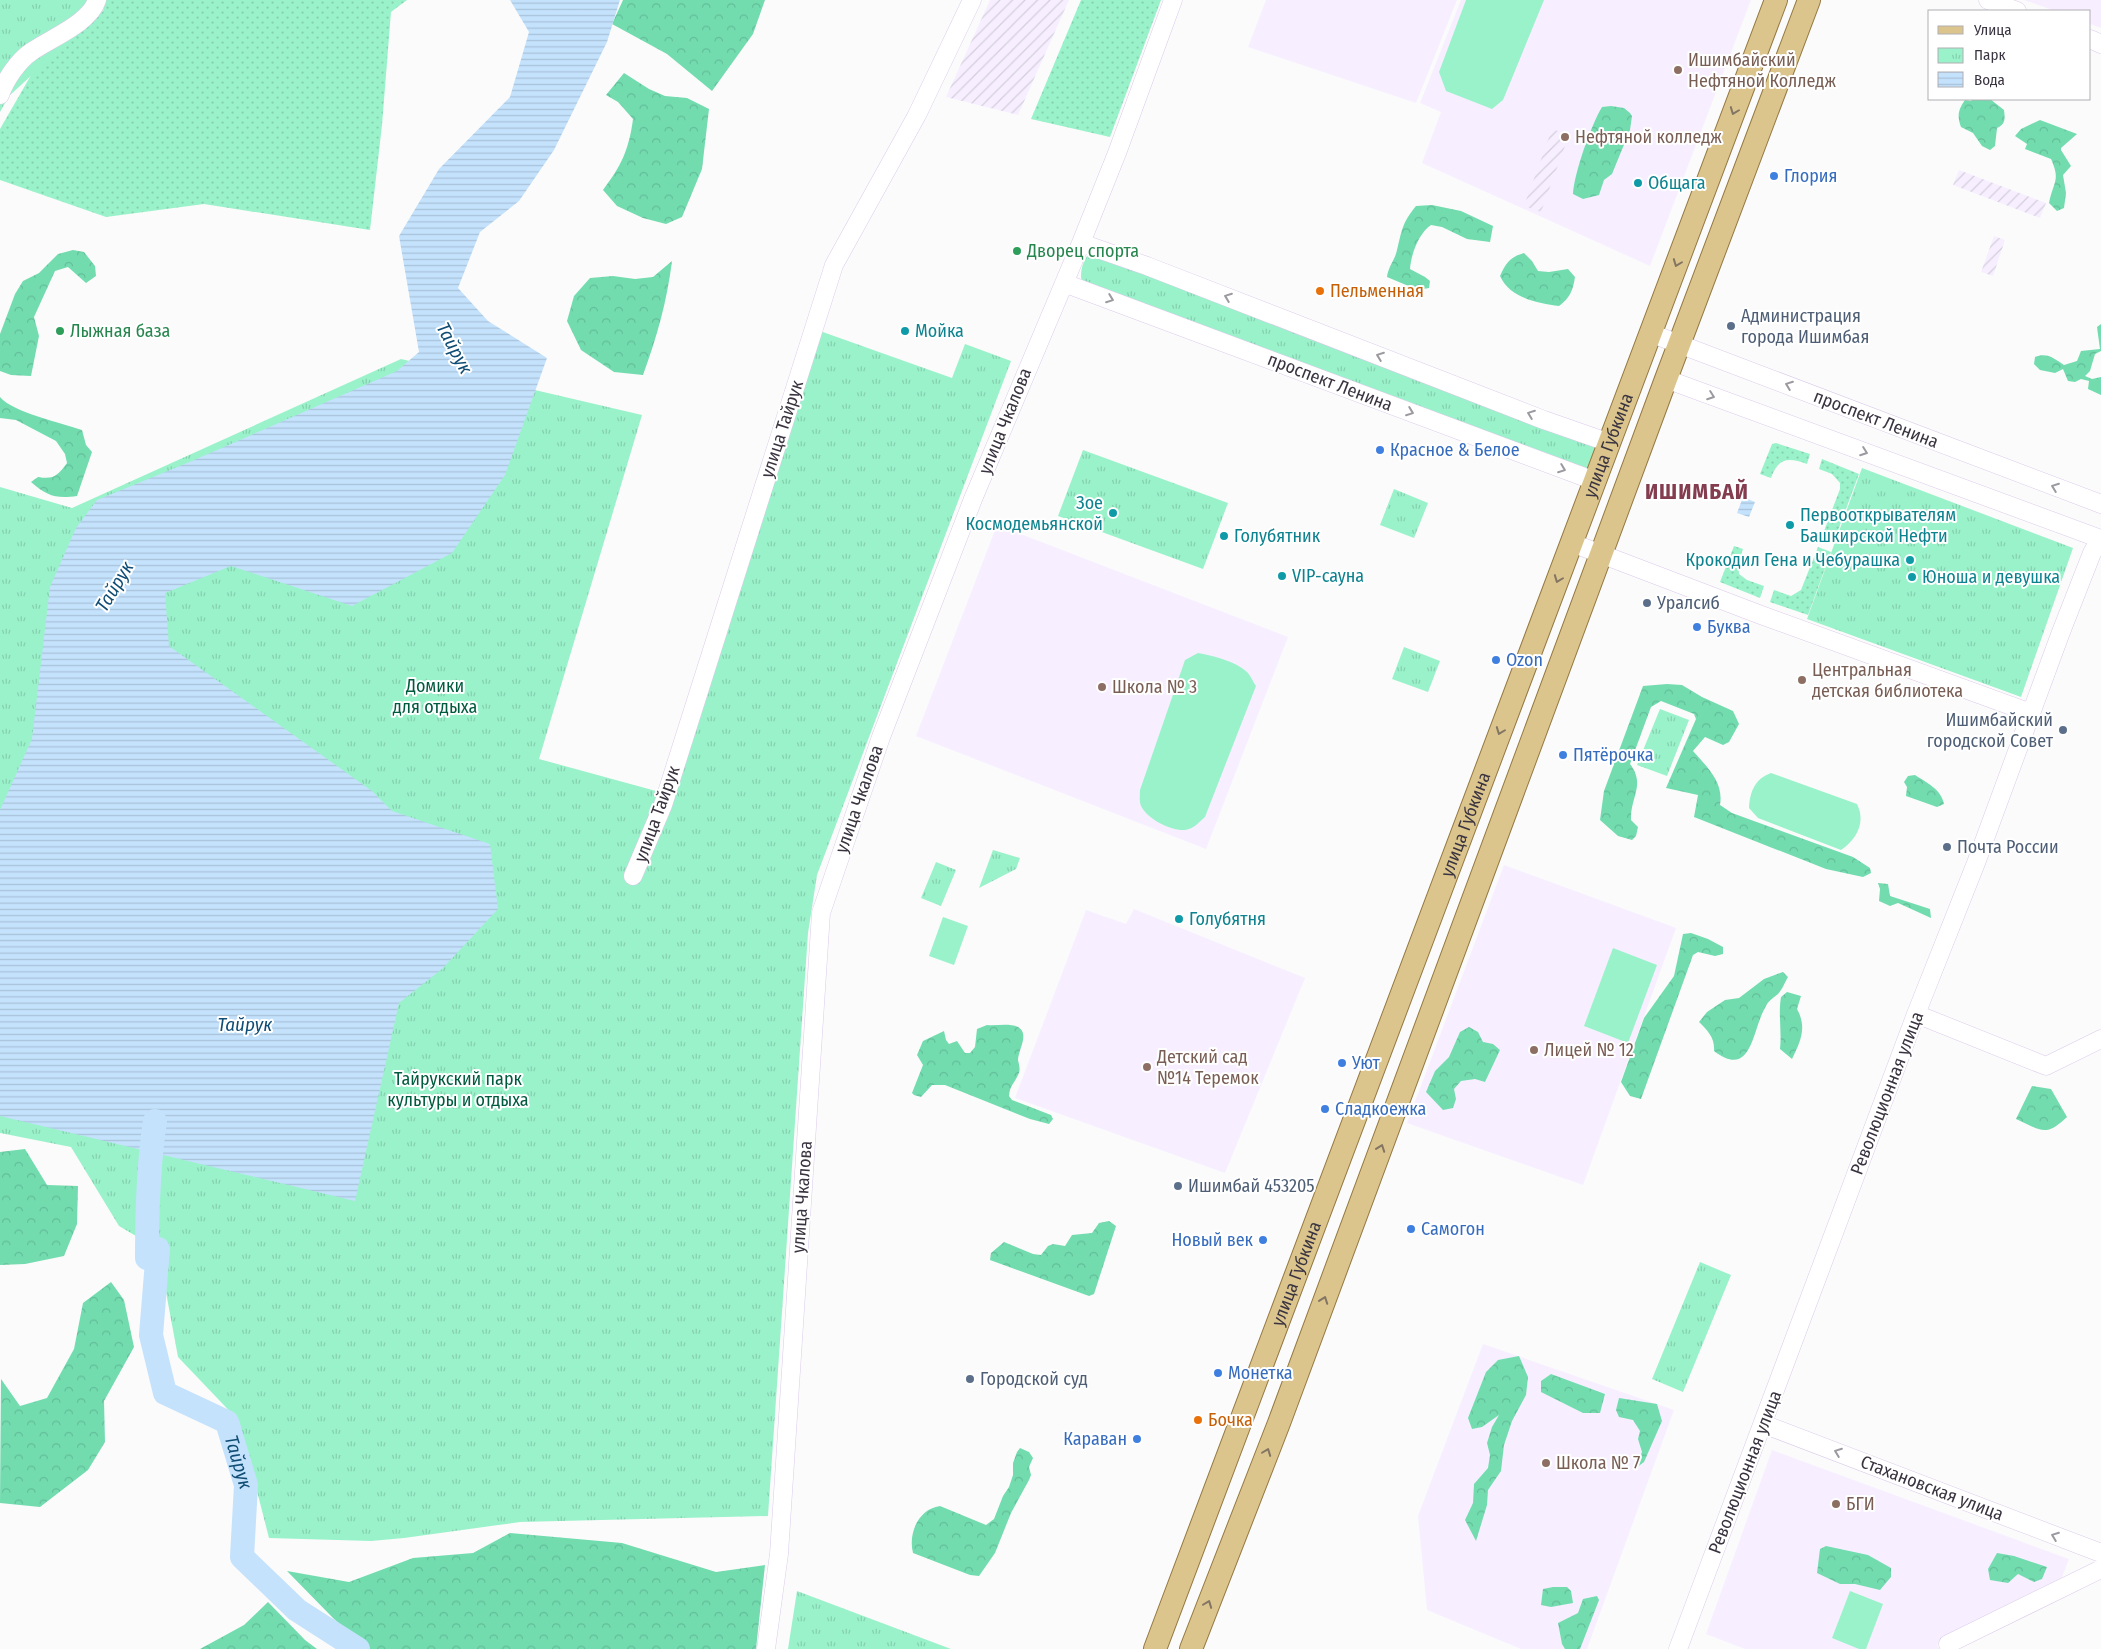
<svg xmlns="http://www.w3.org/2000/svg" width="2101" height="1649" font-family="'Fira Sans Condensed',sans-serif">
	<style>
		.built { fill: #f7efff }
		.industrial { fill: url(#industrial-furrows) }
		.grass { fill: url(#grass-dots) }
		.forest { fill: url(#forest-crowns) }
		.park { fill: url(#park-tufts) }
		.pitch { fill: #9af2ca }
		.water { fill: url(#water-rules) }
		.lines { fill: none; stroke-linecap: round; stroke-linejoin: round }
		.river { stroke: #c4e2fc; stroke-width: 24 }
		.minor-casing { stroke: #dbcbea; stroke-width: 19 }
		.major-casing { stroke: #947941; stroke-width: 24 }
		.minor { stroke: #fff; stroke-width: 18 }
		.major { stroke: #dcc58d; stroke-width: 22 }
		.oneway { stroke: #837563 }
		.oneway2 { stroke: #9c9aa0 }
		.education-dot { fill: #8d6e63; stroke: #fff; stroke-width: 2 }
		.shop-dot { fill: #3f7fe0; stroke: #fff; stroke-width: 2 }
		.culture-dot { fill: #0f9aa8; stroke: #fff; stroke-width: 2 }
		.leisure-dot { fill: #2e9e5b; stroke: #fff; stroke-width: 2 }
		.food-dot { fill: #e8710a; stroke: #fff; stroke-width: 2 }
		.service-dot { fill: #5c6f8a; stroke: #fff; stroke-width: 2 }
		.labels { text-anchor: middle; stroke-width: 4; stroke-linejoin: round; paint-order: stroke }
		.education-label { font-size: 18px; fill: #785e54; stroke: #fff; text-anchor: start }
		.shop-label { font-size: 18px; fill: #366cbe; stroke: #fff; text-anchor: start }
		.culture-label { font-size: 18px; fill: #0d838f; stroke: #fff; text-anchor: start }
		.leisure-label { font-size: 18px; fill: #27864d; stroke: #fff; text-anchor: start }
		.food-label { font-size: 18px; fill: #c56008; stroke: #fff; text-anchor: start }
		.service-label { font-size: 18px; fill: #4e5e75; stroke: #fff; text-anchor: start }
		.street-label { font-size: 18px; fill: #3a3440; stroke: #fff }
		.park-label { font-size: 18px; fill: #005a3e; stroke: #fff }
		.water-label { font-size: 19px; font-style: italic; fill: #104d75; stroke: #fff }
		.district-label { font-size: 22px; font-weight: bold; letter-spacing: 1px; fill: #843c4f; stroke: #fff }
	</style>
	<defs>
		<pattern id="industrial-furrows" width="10" height="10" patternUnits="userSpaceOnUse" patternTransform="scale(1.25)"><rect width="10" height="10" fill="#f7efff"/><path d="M-1 1l2-2M0 10L10 0M9 11l2-2" fill="none" stroke="#d4cedc"/></pattern>
		<pattern id="grass-dots" width="8" height="8" patternUnits="userSpaceOnUse" patternTransform="scale(1.25)"><rect width="8" height="8" fill="#9af2ca"/><path d="M2 2h.1M6 6h.1" fill="none" stroke="#85d0af" stroke-width="1.8" stroke-linecap="round"/></pattern>
		<pattern id="forest-crowns" width="20" height="18" patternUnits="userSpaceOnUse" patternTransform="scale(1.25)"><rect width="20" height="18" fill="#72dcaf"/><path d="M2 6a3 3 0 1 1 6 0M12 15a3 3 0 1 1 6 0" fill="none" stroke="#63bd98"/></pattern>
		<pattern id="park-tufts" width="24" height="20" patternUnits="userSpaceOnUse" patternTransform="scale(1.25)"><rect width="24" height="20" fill="#9af2ca"/><path d="M3 7l-1-3M5 7V3M7 7l1-3M15 17l-1-3M17 17v-4M19 17l1-3" fill="none" stroke="#85d0af"/></pattern>
		<pattern id="water-rules" width="6" height="5" patternUnits="userSpaceOnUse" patternTransform="scale(1.25)"><rect width="6" height="5" fill="#c4e2fc"/><path d="M0 2.5h6" fill="none" stroke="#a9c2d9"/></pattern>
	</defs>
	<rect width="100%" height="100%" fill="#fbfbfb"/>
	<path class="built" d="M1266 0H1457L1416 103 1248 47Z
		M1461 0H1751L1650 266 1422 163 1441 112 1420 103Z
		M2024 0H2101V28L2090 24V11H2055Z
		M997 525 1288 637 1206 849 916 736Z
		M1504 865 1676 928 1583 1185 1407 1123Z
		M1134 909 1305 978 1225 1173 1015 1098 1086 910 1126 924Z
		M1483 1344 1674 1410 1587 1649H1521L1427 1610 1418 1516Z
		M1772 1450 2069 1559 2059 1585 1937 1644 1939 1649H1745L1706 1634Z"/>
	<path class="industrial" d="M990 0H1069L1018 115 946 97Z
		M1552 129 1564 133 1560 144 1565 146 1541 212 1524 206Z
		M1959 170 2046 203 2040 218 1953 185Z
		M1994 236 2005 240 1993 276 1981 272Z"/>
	<path class="grass" d="M106 0H407L391 12 382 125 370 230 204 204 106 217 0 180V129L34 70 103 11Z
		M1081 0H1161L1110 137 1031 119Z
		M1776 443 1810 454 1807 464C1788 457 1778 458 1771 478L1760 474 1772 444Z
		M1822 459 1859 474 1833 544 1821 539 1840 489V483L1832 474 1819 469Z
		M1734 546 1743 549 1738 563 1739 574 1747 580 1764 586 1760 598 1720 582Z
		M1818 547 1831 552 1808 615 1770 602 1774 590 1791 596 1801 590Z"/>
	<path class="forest" d="M623 0H765L753 34 712 91 667 54 612 24Z
		M624 73 649 89 665 96 687 98 709 109 702 169 682 217 666 224 643 218 617 206 603 190C621 166 629 150 633 119L618 102 606 95Z
		M1972 99H1990L2004 110C2005 118 2006 124 1997 128L1995 146 1990 150 1982 146 1973 133 1961 127C1957 116 1958 110 1965 100L1971 101Z
		M1611 106 1624 108 1630 113 1632 116 1630 130 1612 174 1604 180 1599 195 1583 199 1573 194C1574 174 1591 125 1602 107Z
		M2040 120 2077 134 2061 148V150L2071 166 2063 175 2066 193 2064 208 2057 211 2049 203C2053 182 2061 181 2051 159L2025 149 2027 144 2015 136 2021 129Z
		M1432 205 1461 211 1493 226 1490 242 1467 239 1442 227 1431 225C1419 233 1411 254 1410 269L1425 277 1430 281 1429 288 1418 290 1387 277C1388 267 1395 260 1397 250 1402 230 1402 223 1416 206Z
		M73 250 84 252 95 266 96 276 86 283 68 267 55 271 34 317 39 336 31 376 11 375 0 371V334L15 294 23 281 39 273 58 254Z
		M1524 253 1532 261 1538 271 1549 272 1568 269 1575 277C1573 290 1570 298 1559 306 1537 303 1510 298 1500 276 1506 263 1510 257 1524 253Z
		M672 261C667 301 657 337 643 375L614 372 581 350 567 321 574 296 590 278 613 276 635 279 653 277Z
		M2101 324V351L2095 354 2090 371 2085 376 2092 379 2101 377V395L2088 389 2089 381 2081 379 2075 382 2068 381 2063 369 2055 373 2040 370 2034 364 2035 357C2047 352 2055 359 2064 365L2077 361 2081 351 2100 349 2097 327Z
		M0 397C12 412 62 423 82 430L86 445 92 452 77 496C56 499 47 496 31 482L38 477C54 480 58 475 67 463L65 454 56 441 16 420 0 418Z
		M1667 684 1682 685 1702 697 1733 711 1739 724 1729 742 1723 745 1705 737 1693 751C1707 767 1724 782 1720 805L1732 813 1853 857 1870 868 1871 873 1863 877 1826 869 1694 817 1698 795 1666 788 1696 719 1694 714 1661 701 1651 707 1630 764C1646 785 1630 797 1631 820L1638 827 1636 836 1632 840 1618 836 1600 820 1604 791 1643 686Z
		M1915 775C1927 783 1941 789 1944 804L1937 807 1906 796 1907 787 1904 782 1908 776Z
		M1878 883 1888 884 1890 896 1930 909 1931 918 1898 903 1890 906 1879 901 1880 889Z
		M1691 933 1708 939 1723 947V954L1715 956 1698 952 1693 955 1641 1099 1630 1096 1621 1082 1644 1018 1674 976 1683 934Z
		M1783 972 1788 977C1785 982 1782 990 1778 994 1772 999 1768 1001 1765 1008 1752 1030 1752 1080 1714 1051 1715 1038 1708 1031 1699 1022L1707 1012 1725 1000 1739 998 1764 979Z
		M1787 992 1801 996 1797 1009C1807 1027 1801 1041 1792 1059L1780 1049C1782 1031 1778 1015 1781 997Z
		M987 1025C996 1026 1009 1023 1018 1027 1030 1034 1018 1050 1018 1060 1019 1065 1021 1070 1018 1075 1014 1084 1010 1085 1009 1096L1012 1100 1051 1115 1053 1119 1049 1124 1030 1119 945 1085H932L921 1097 914 1095 912 1093 923 1065 917 1055 923 1041 944 1031 946 1040 949 1044 957 1041 965 1053H970L975 1047 977 1029Z
		M1469 1027 1478 1032 1483 1042 1493 1044 1500 1050 1485 1082 1475 1079 1461 1081 1454 1089 1456 1099 1453 1108 1443 1110 1426 1092 1435 1071 1449 1057 1460 1032Z
		M2032 1086 2051 1089 2067 1117C2045 1138 2041 1130 2016 1119Z
		M25 1149 47 1185 78 1186 77 1224 64 1256 25 1264 0 1265V1152Z
		M1109 1221 1116 1226 1094 1294 1089 1296 990 1260 991 1253 1004 1242 1033 1254 1041 1255 1048 1246 1053 1244 1065 1246 1072 1235 1092 1233 1099 1223Z
		M111 1282 124 1300 134 1347 104 1401 105 1442 88 1470 40 1507 0 1503 1 1379 20 1406 47 1398 74 1349 83 1303Z
		M1519 1356 1528 1377 1526 1395 1512 1421 1504 1445 1501 1471 1488 1490 1487 1505 1476 1541 1465 1520 1473 1503 1474 1484 1488 1468 1490 1455 1487 1443 1492 1427 1499 1415 1482 1427 1472 1429 1468 1418 1486 1372 1498 1360Z
		M1551 1374 1605 1394 1600 1413H1583L1541 1392V1381Z
		M1619 1398 1657 1404 1662 1421 1644 1462 1636 1468V1465L1642 1452 1638 1439 1640 1431 1633 1420 1619 1417 1616 1410Z
		M1020 1448 1029 1452 1033 1458 1029 1467 1031 1475 1029 1480 1011 1513 995 1553 979 1576 970 1575 913 1553C908 1534 918 1509 940 1506L986 1525 994 1519 1003 1496 1009 1487 1013 1475V1463L1017 1452Z
		M510 1533 622 1543 716 1572 765 1565 756 1649H369L334 1619 287 1571 349 1582 413 1558 473 1553Z
		M1826 1546 1868 1555 1891 1568V1577L1880 1590 1855 1584H1840L1817 1573 1820 1549Z
		M1997 1553 2014 1556 2047 1567 2042 1579 2034 1582 2018 1574 2008 1583 1990 1580 1988 1569Z
		M1553 1587H1567L1571 1591 1573 1603 1551 1607 1541 1605 1543 1589Z
		M1597 1596 1599 1600 1580 1649H1565L1562 1644 1558 1623 1578 1613 1583 1599Z
		M268 1602 305 1640 317 1649H200L244 1625Z"/>
	<path class="park" d="M0 0H106L103 10 9 96 0 112Z
		M1090 253 1596 447 1589 468 1584 469 1084 282 1081 278C1081 268 1083 260 1090 253Z
		M820 331 952 378 965 344 1011 361 817 875 808 933 768 1516 520 1522 404 1538 371 1541 269 1538 239 1421 178 1357 158 1249 119 1226 71 1147 0 1133V487L72 508 401 359 642 415 539 759 667 794Z
		M1083 450 1228 503 1203 569 1058 516Z
		M1862 468 2073 548 2021 697 1807 619Z
		M1394 489 1428 503 1414 538 1380 525Z
		M1404 647 1440 661 1428 692 1392 679Z
		M1660 709 1689 720 1667 776 1637 765Z
		M993 850 1020 858 1016 869 979 888Z
		M936 862 956 870 941 906 921 898Z
		M1700 1262 1731 1275 1683 1392 1652 1379Z
		M797 1591 951 1649H788Z"/>
	<path class="pitch" d="M1466 0H1544L1503 100 1492 109 1446 91 1439 72Z
		M1198 653C1211 655 1237 662 1247 672 1251 676 1253 682 1256 686L1205 817C1199 822 1194 829 1185 830 1171 831 1147 819 1141 806 1139 801 1140 795 1140 790L1185 660Z
		M1771 773 1857 804C1866 822 1857 839 1841 850L1758 818 1749 808C1750 791 1755 779 1771 773Z
		M943 917 968 926 954 965 929 956Z
		M1613 948 1657 965 1628 1043 1584 1026Z
		M1850 1591 1883 1604 1866 1649H1859L1832 1638Z"/>
	<path class="water" d="M510 0H620L607 42 554 150 519 201 480 232 458 288 488 321 547 358 505 475 452 553 352 606 231 566 165 593 169 646 372 791 392 811 490 844 498 909 442 969 399 1003 355 1201 0 1116V810L32 739 50 587 76 528 97 500 192 461 397 371 419 352 399 236 439 169 510 97 529 32Z
		M1743 497 1755 502 1749 517 1737 513Z"/>
	<g class="lines">
		<path class="river" id="s1" d="M155 1121C148 1166 147 1212 147 1258L158 1249 151 1335 165 1393 227 1422 246 1485 242 1557 297 1610 358 1649"/>
		<g class="minor-casing">
			<path id="minor" d="M1988 0 2017 11
				M2090 39 2101 44
				M0 95C5 80 18 61 31 52 51 38 90 23 97 0
				M1081 243 1147 266 1544 420 1610 443
				M1064 283 1595 481
				M1650 333 2101 504
				M1666 379 2101 539
				M1572 543 1761 615 2031 713
				M633 876 663 805 834 265 917 115 972 0
				M1916 1014 2046 1066 2101 1039
				M1763 1424 2101 1553
				M766 1649 779 1554 821 913 881 737 973 499 1081 243 1117 153 1173 0
				M1678 1649 1916 1014 1976 863 2061 632 2092 553 2100 539
				M1950 1649 1948 1644 2101 1569"/>
		</g>
		<g class="major-casing">
			<g id="major">
				<path id="s2" d="M1155 1649 1776 0"/>
				<path d="M1191 1649 1279 1423 1666 379 1809 0"/>
			</g>
		</g>
		<use href="#minor" class="minor"/>
		<use href="#major" class="major"/>
	</g>
	<defs><path id="oneway-chevron" d="M-2-3.5L2.5 0L-2 3.5" fill="none" stroke-width="1.6" stroke-linecap="round" stroke-linejoin="round" transform="scale(1.25)"/></defs>
	<g class="oneway">
		<use href="#oneway-chevron" transform="translate(1734 111) rotate(111)"/>
		<use href="#oneway-chevron" transform="translate(1677 263) rotate(111)"/>
		<use href="#oneway-chevron" transform="translate(1558 579) rotate(111)"/>
		<use href="#oneway-chevron" transform="translate(1500 731) rotate(111)"/>
		<use href="#oneway-chevron" transform="translate(1381 1148) rotate(-70)"/>
		<use href="#oneway-chevron" transform="translate(1324 1300) rotate(-70)"/>
		<use href="#oneway-chevron" transform="translate(1267 1452) rotate(-69)"/>
		<use href="#oneway-chevron" transform="translate(1208 1604) rotate(-69)"/>
	</g>
	<g class="oneway2">
		<use href="#oneway-chevron" transform="translate(1228 297) rotate(-159)"/>
		<use href="#oneway-chevron" transform="translate(1110 299) rotate(21)"/>
		<use href="#oneway-chevron" transform="translate(1380 356) rotate(-159)"/>
		<use href="#oneway-chevron" transform="translate(1789 385) rotate(-159)"/>
		<use href="#oneway-chevron" transform="translate(1711 396) rotate(20)"/>
		<use href="#oneway-chevron" transform="translate(1410 412) rotate(21)"/>
		<use href="#oneway-chevron" transform="translate(1531 414) rotate(-159)"/>
		<use href="#oneway-chevron" transform="translate(1864 452) rotate(20)"/>
		<use href="#oneway-chevron" transform="translate(1562 469) rotate(21)"/>
		<use href="#oneway-chevron" transform="translate(2055 487) rotate(-159)"/>
		<use href="#oneway-chevron" transform="translate(1838 1452) rotate(-159)"/>
		<use href="#oneway-chevron" transform="translate(2055 1536) rotate(-159)"/>
	</g>
	<g class="education-dot">
		<circle cx="1678" cy="70" r="5"/>
		<circle cx="1565" cy="137" r="5"/>
		<circle cx="1802" cy="680" r="5"/>
		<circle cx="1102" cy="687" r="5"/>
		<circle cx="1534" cy="1050" r="5"/>
		<circle cx="1147" cy="1067" r="5"/>
		<circle cx="1546" cy="1463" r="5"/>
		<circle cx="1836" cy="1504" r="5"/>
	</g>
	<g class="shop-dot">
		<circle cx="1774" cy="176" r="5"/>
		<circle cx="1380" cy="450" r="5"/>
		<circle cx="1697" cy="627" r="5"/>
		<circle cx="1496" cy="660" r="5"/>
		<circle cx="1563" cy="755" r="5"/>
		<circle cx="1342" cy="1063" r="5"/>
		<circle cx="1325" cy="1109" r="5"/>
		<circle cx="1411" cy="1229" r="5"/>
		<circle cx="1263" cy="1240" r="5"/>
		<circle cx="1218" cy="1373" r="5"/>
		<circle cx="1137" cy="1439" r="5"/>
	</g>
	<g class="culture-dot">
		<circle cx="1638" cy="183" r="5"/>
		<circle cx="905" cy="331" r="5"/>
		<circle cx="1113" cy="513" r="5"/>
		<circle cx="1790" cy="525" r="5"/>
		<circle cx="1224" cy="536" r="5"/>
		<circle cx="1910" cy="560" r="5"/>
		<circle cx="1282" cy="576" r="5"/>
		<circle cx="1912" cy="577" r="5"/>
		<circle cx="1179" cy="919" r="5"/>
	</g>
	<g class="leisure-dot">
		<circle cx="1017" cy="251" r="5"/>
		<circle cx="60" cy="331" r="5"/>
	</g>
	<g class="food-dot">
		<circle cx="1320" cy="291" r="5"/>
		<circle cx="1198" cy="1420" r="5"/>
	</g>
	<g class="service-dot">
		<circle cx="1731" cy="326" r="5"/>
		<circle cx="1647" cy="603" r="5"/>
		<circle cx="2063" cy="730" r="5"/>
		<circle cx="1947" cy="847" r="5"/>
		<circle cx="1178" cy="1186" r="5"/>
		<circle cx="970" cy="1379" r="5"/>
	</g>
	<g class="labels">
		<g class="education-label">
			<text x="1688" y="66">Ишимбайский<tspan x="1688" dy="21">Нефтяной Колледж</tspan></text>
			<text x="1575" y="143">Нефтяной колледж</text>
			<text x="1812" y="676">Центральная<tspan x="1812" dy="21">детская библиотека</tspan></text>
			<text x="1112" y="693">Школа № 3</text>
			<text x="1544" y="1056">Лицей № 12</text>
			<text x="1157" y="1063">Детский сад<tspan x="1157" dy="21">№14 Теремок</tspan></text>
			<text x="1556" y="1469">Школа № 7</text>
			<text x="1846" y="1510">БГИ</text>
		</g>
		<g class="shop-label">
			<text x="1784" y="182">Глория</text>
			<text x="1390" y="456">Красное &amp; Белое</text>
			<text x="1707" y="633">Буква</text>
			<text x="1506" y="666">Ozon</text>
			<text x="1573" y="761">Пятёрочка</text>
			<text x="1352" y="1069">Уют</text>
			<text x="1335" y="1115">Сладкоежка</text>
			<text x="1421" y="1235">Самогон</text>
			<text x="1253" y="1246" text-anchor="end">Новый век</text>
			<text x="1228" y="1379">Монетка</text>
			<text x="1127" y="1445" text-anchor="end">Караван</text>
		</g>
		<g class="culture-label">
			<text x="1648" y="189">Общага</text>
			<text x="915" y="337">Мойка</text>
			<text x="1103" y="509" text-anchor="end">Зое<tspan x="1103" dy="21">Космодемьянской</tspan></text>
			<text x="1800" y="521">Первооткрывателям<tspan x="1800" dy="21">Башкирской Нефти</tspan></text>
			<text x="1234" y="542">Голубятник</text>
			<text x="1900" y="566" text-anchor="end">Крокодил Гена и Чебурашка</text>
			<text x="1292" y="582">VIP-сауна</text>
			<text x="1922" y="583">Юноша и девушка</text>
			<text x="1189" y="925">Голубятня</text>
		</g>
		<g class="leisure-label">
			<text x="1027" y="257">Дворец спорта</text>
			<text x="70" y="337">Лыжная база</text>
		</g>
		<g class="food-label">
			<text x="1330" y="297">Пельменная</text>
			<text x="1208" y="1426">Бочка</text>
		</g>
		<g class="service-label">
			<text x="1741" y="322">Администрация<tspan x="1741" dy="21">города Ишимбая</tspan></text>
			<text x="1657" y="609">Уралсиб</text>
			<text x="2053" y="726" text-anchor="end">Ишимбайский<tspan x="2053" dy="21">городской Совет</tspan></text>
			<text x="1957" y="853">Почта России</text>
			<text x="1188" y="1192">Ишимбай 453205</text>
			<text x="980" y="1385">Городской суд</text>
		</g>
		<g class="street-label">
			<text transform="translate(1330 382) rotate(21)" y="6">проспект Ленина</text>
			<text transform="translate(1876 419) rotate(21)" y="6">проспект Ленина</text>
			<text transform="translate(1005 421) rotate(-68)" y="6">улица Чкалова</text>
			<text transform="translate(782 429) rotate(-72)" y="6">улица Тайрук</text>
			<text dy="6" stroke="none"><textPath href="#s2" startOffset="1286">улица Губкина</textPath></text>
			<text transform="translate(859 799) rotate(-71)" y="6">улица Чкалова</text>
			<text transform="translate(657 814) rotate(-70)" y="6">улица Тайрук</text>
			<text dy="6" stroke="none"><textPath href="#s2" startOffset="881">улица Губкина</textPath></text>
			<text transform="translate(1887 1093) rotate(-69)" y="6">Революционная улица</text>
			<text transform="translate(802 1197) rotate(-86)" y="6">улица Чкалова</text>
			<text dy="6" stroke="none"><textPath href="#s2" startOffset="401">улица Губкина</textPath></text>
			<text transform="translate(1745 1472) rotate(-69)" y="6">Революционная улица</text>
			<text transform="translate(1932 1488) rotate(21)" y="6">Стахановская улица</text>
		</g>
		<g class="park-label">
			<text x="435" y="692">Домики<tspan x="435" dy="21">для отдыха</tspan></text>
			<text x="458" y="1085">Тайрукский парк<tspan x="458" dy="21">культуры и отдыха</tspan></text>
		</g>
		<g class="water-label">
			<text transform="translate(455 348) rotate(62)" y="7">Тайрук</text>
			<text transform="translate(114 586) rotate(-59)" y="7">Тайрук</text>
			<text x="245" y="1031">Тайрук</text>
			<text dy="7" stroke="none"><textPath href="#s1" startOffset="408">Тайрук</textPath></text>
		</g>
		<g class="district-label">
			<text x="1697" y="499">ИШИМБАЙ</text>
		</g>
	</g>
	<rect x="1928" y="10" width="162" height="90" fill="#ffffff" stroke="#b0aeb3"/>
	<rect x="1938" y="26" width="25" height="8" fill="#dcc58d" stroke="#b0aeb3"/>
	<text x="1974" y="35" font-size="15" fill="#3a3440">Улица</text>
	<rect x="1938" y="48" width="25" height="15" fill="url(#park-tufts)" stroke="#b0aeb3"/>
	<text x="1974" y="60" font-size="15" fill="#3a3440">Парк</text>
	<rect x="1938" y="72" width="25" height="15" fill="url(#water-rules)" stroke="#b0aeb3"/>
	<text x="1974" y="85" font-size="15" fill="#3a3440">Вода</text>
</svg>
